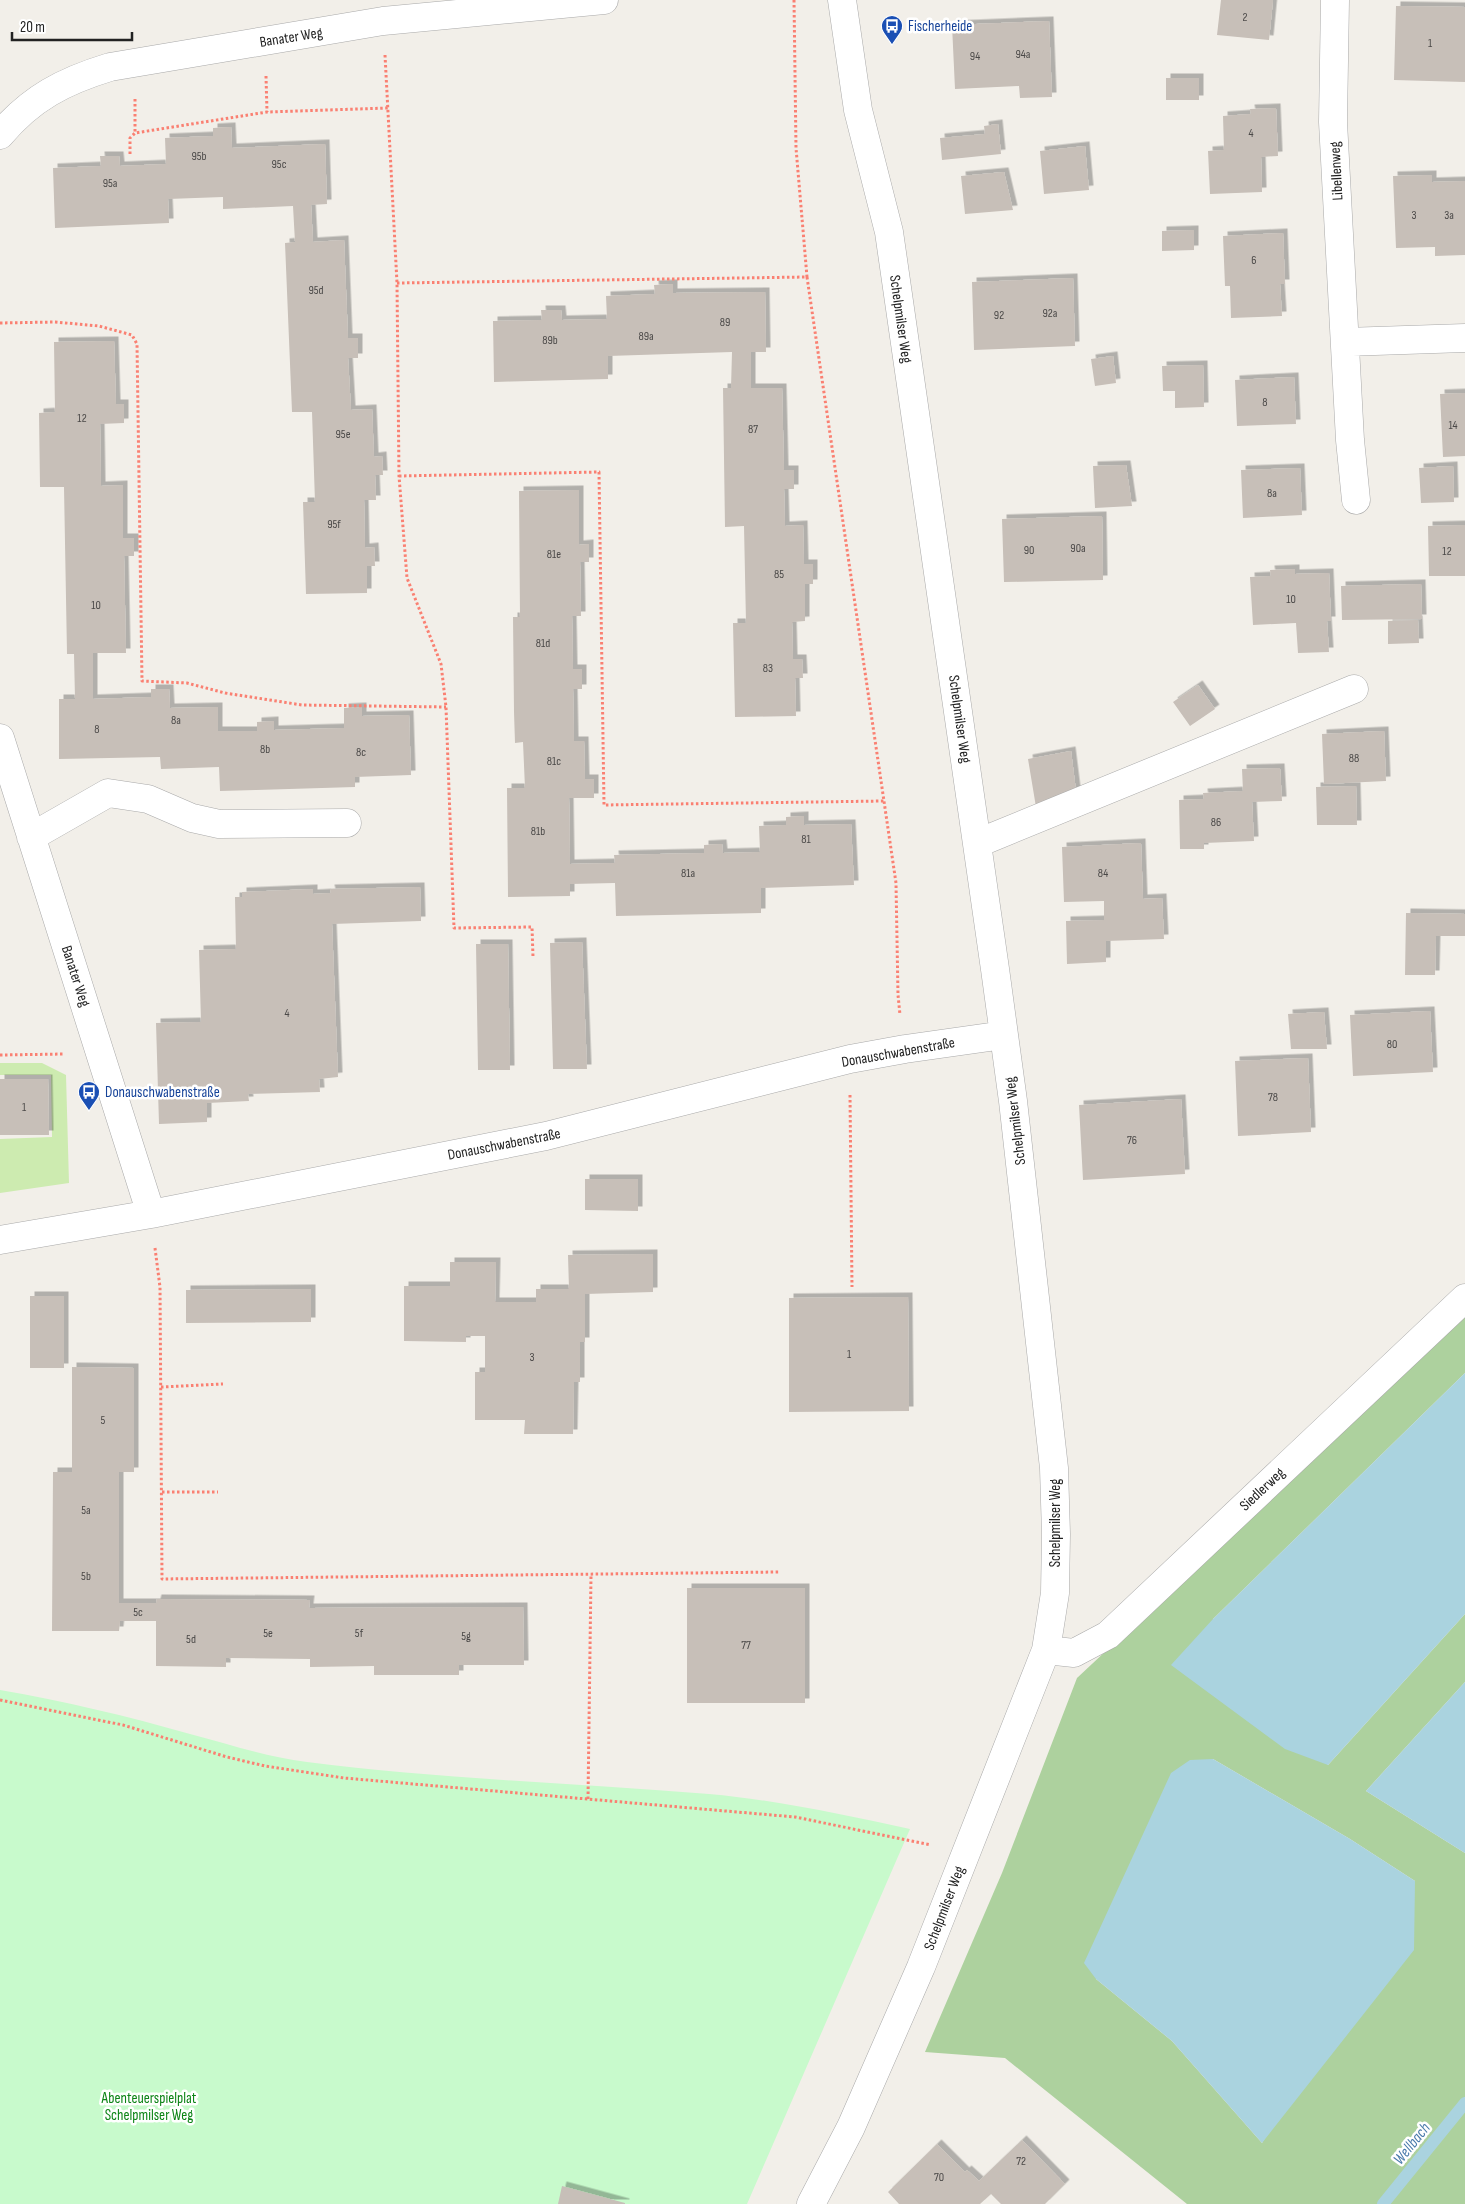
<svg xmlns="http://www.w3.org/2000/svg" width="1465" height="2204" font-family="'Sofia Sans Condensed',sans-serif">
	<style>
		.grass { fill: #cdebb0 }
		.forest { fill: #add19e; fill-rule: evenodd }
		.park { fill: #c8facc }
		.water { fill: #aad3df }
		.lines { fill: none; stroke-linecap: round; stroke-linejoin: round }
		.stream { stroke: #aad3df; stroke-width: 12 }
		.building { fill: #c7bfb8; filter: url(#shadow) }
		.minor-casing { stroke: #a9a9a9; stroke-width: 29 }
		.path { stroke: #fa8072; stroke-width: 3; stroke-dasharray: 2.5 2.5; stroke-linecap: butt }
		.minor { stroke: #fff; stroke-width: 28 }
		.labels { text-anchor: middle; stroke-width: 5; stroke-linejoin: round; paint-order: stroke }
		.number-label { font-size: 12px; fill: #4b4948 }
		.transit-label { font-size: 15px; fill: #164399; stroke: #fff; text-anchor: start }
		.street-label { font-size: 15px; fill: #222; stroke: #fff }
		.park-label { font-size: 15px; fill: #0c8416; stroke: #fff }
		.water-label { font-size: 16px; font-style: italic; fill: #4a7aab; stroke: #fff }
	</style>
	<defs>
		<filter id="shadow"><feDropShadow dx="4.5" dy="-4.5" stdDeviation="0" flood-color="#0004"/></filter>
	</defs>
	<rect width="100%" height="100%" fill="#f2efe9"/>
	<path class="grass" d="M0 1063H42L66 1075 69 1183 0 1193V1139L52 1137 51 1075H0Z"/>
	<path class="forest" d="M1465 1315V1373L1213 1619 1328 1765 1465 1614V1682L1366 1791 1465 1853V2204H1187L1005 2058 925 2052 1002 1873 1077 1678ZM1213 1759 1350 1839 1415 1881 1262 2143 1172 2041 1096 1979Z"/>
	<path class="park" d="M0 1690C64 1701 127 1716 190 1734 229 1744 266 1757 307 1762 440 1779 575 1783 709 1794 777 1800 844 1815 910 1829L747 2204H0Z"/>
	<path class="water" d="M1465 1373V1614L1328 1765 1285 1749 1171 1665 1213 1619Z
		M1465 1682V1853L1366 1791Z
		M1213 1759 1350 1839 1415 1881 1414 1950 1262 2143 1172 2041 1096 1979 1084 1963 1171 1773 1190 1760Z"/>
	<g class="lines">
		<path class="stream" d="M1383 2204 1465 2103"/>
	</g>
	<path class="building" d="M1221 0H1273L1269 40 1217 35Z
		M1396 6 1465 7V82L1394 80Z
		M1049 21 1052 97 1020 98 1019 86 955 89 952 25Z
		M1166 78H1199V100H1166Z
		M1276 108 1278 156 1261 157 1262 192 1210 194 1208 151 1224 150 1223 116 1251 114 1250 109Z
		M998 124 1001 154 942 160 940 138 985 134 984 126Z
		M231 127 232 148 325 144 327 204 311 205 313 242 344 240 348 338H358V358H348L351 410 372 409 374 457 382 456 383 475H375L376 500H364L365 548 374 547 375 566H367V593L306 594 303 502H315L312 412H292L285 243 295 242 293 206 223 209V197L168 199 169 223 55 228 53 168 101 166 100 156H119L120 166 166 164 165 138 213 136V128Z
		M1085 146 1089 190 1044 194 1040 151Z
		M1004 172 1013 210 965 214 961 176Z
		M1432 175V182L1465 181V255L1435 256V247L1396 248 1393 176Z
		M1194 230V250L1162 251V231Z
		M1283 233 1285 284H1280L1282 316 1231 318 1230 286H1225L1223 236Z
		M1073 278 1075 346 974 350 972 282Z
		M673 284V293L765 292 766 352H751V388H782L784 470H794V489H784L785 526 803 525 804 564H813V584H805V621L792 622 793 659H802L803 678H795L796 716 735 717 733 623H746L744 526 725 527 723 388H731L732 352 608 356V379L494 382 493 321 542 320 541 310H561L562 320 607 319 606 296 655 294 654 285Z
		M114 341 116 404H124V423L100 424 101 486 123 485V538H134V556H124L126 653H93V699L151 697V689H169L170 708 218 707V731H257V722L274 721V730L344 728V708L362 707V716L409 715 411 775 355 777V787L220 791 219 767 161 769 160 757 59 759V699H75L74 654H67L64 487H40L39 413 55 412 54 342Z
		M1113 356 1116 383 1095 386 1091 359Z
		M1203 365 1204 407 1175 408V391H1163L1162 366Z
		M1294 377 1296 424 1237 426 1235 380Z
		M1465 393V456L1443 457 1440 394Z
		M1126 465 1132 506 1095 508 1093 466Z
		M1453 466 1454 502 1421 503 1419 468Z
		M1300 468 1302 515 1243 518 1241 470Z
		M579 490V545L589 544V562H580L581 616H572L573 669H582V689H573L574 741H584L585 779H594V798H569L570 864 615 863 614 855 704 853V845L722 844 723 853 760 852 759 826 786 825V817L804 816V825L851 824 854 885 761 888V913L616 916 615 883 570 884V896L508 897 507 788H525L523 742 515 743 514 712 513 617H520L519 491Z
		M1102 516 1103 580 1004 582 1002 519Z
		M1465 525V576H1429L1428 526Z
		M1295 569V574L1329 573 1331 621H1327L1329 652 1298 653 1296 623 1253 625 1250 577 1271 576 1270 570Z
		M1421 584 1422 619 1342 620 1341 586Z
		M1418 620 1419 643 1388 644V621Z
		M1198 685 1215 709 1190 726 1173 702Z
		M1384 731 1386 781 1324 784 1322 734Z
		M1071 751 1076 791 1036 807 1028 759Z
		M1280 768 1282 801 1252 802 1254 841 1204 843V849H1180L1179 800 1204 799 1203 793 1243 791 1242 769Z
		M1356 786 1357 825H1317L1316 787Z
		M1141 843 1143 899 1162 898 1164 939 1106 941V962L1067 964 1066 921 1104 920V901L1064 902 1062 847Z
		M420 887 421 921 332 924 338 1077 319 1079 320 1092 248 1094 249 1101 207 1103V1122L159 1124 156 1023 201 1022 199 950 236 949 235 897H242V892L313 889V894L331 893 330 889Z
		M1406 913 1465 914V936H1436L1435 975H1405Z
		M582 942 587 1069H553L550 943Z
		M476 944H508L510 1070H478Z
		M1430 1011 1433 1072 1353 1076 1350 1015Z
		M1324 1012 1327 1049H1291L1288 1014Z
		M1308 1058 1311 1132 1238 1136 1235 1061Z
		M0 1079H48L49 1135H0Z
		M1181 1099 1185 1174 1083 1180 1079 1105Z
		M585 1179H638V1211L585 1210Z
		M653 1254V1292L585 1294V1342H580V1382H574L573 1434H524L525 1420H475V1372H485V1336H466V1342L404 1341V1286H450V1262H496L495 1302H536V1289H569L568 1255Z
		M311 1289V1322L186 1323V1290Z
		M30 1296H64V1368H30Z
		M908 1297 909 1411 789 1412V1298Z
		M72 1367 134 1368V1472H119V1603H156L157 1599 310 1600 309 1608 523 1607 524 1665H459V1675H374V1666L310 1667V1659L226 1658V1667L156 1666V1621H120L119 1631H52L53 1472H72Z
		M687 1588H805V1703H687Z
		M1022 2140 1065 2184 1045 2204H1001L991 2194 980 2204H899L888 2192 937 2144 965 2172 967 2170 979 2181Z
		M562 2186 625 2203V2204H558Z"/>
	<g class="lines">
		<g class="minor-casing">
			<path id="minor" d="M1335 0 1333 122 1350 440 1356 500
				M0 135C31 98 64 81 110 67L383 21 604 0
				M1345 342 1465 338
				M0 738 151 1214
				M31 837 108 793 148 799 192 818 219 824 347 823
				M978 843 1354 689
				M0 1240 151 1214 546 1136 850 1059 905 1049 1004 1035
				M1046 1650 1074 1653 1108 1635 1465 1298
				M811 2204 851 2127 921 1967 1046 1650 1055 1593 1056 1534 1054 1468 1013 1101 995 969 889 232 858 110 842 0"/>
		</g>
		<path class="path" d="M385 55 397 283 399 476 407 578 441 664 446 707 454 928 532 927 533 957
			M266 76 267 112
			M135 99V133
			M130 154V138L135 133 267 112 388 108
			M807 277 896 883 898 995 900 1015
			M397 283 807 277 796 148 794 0
			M0 323 55 322 99 326 132 335 137 344 142 681 187 683 225 693 302 705 446 707
			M399 476 599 472 604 805 884 801
			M0 1055 64 1054
			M850 1095 852 1287
			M155 1248 160 1287 162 1579 779 1572
			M161 1387 223 1384
			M162 1492H218
			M0 1700 123 1725 227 1757 265 1766 344 1778 795 1817 931 1845
			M588 1799 591 1575"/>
		<use href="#minor" class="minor"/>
	</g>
	<defs>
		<g id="bus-pin" transform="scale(1.125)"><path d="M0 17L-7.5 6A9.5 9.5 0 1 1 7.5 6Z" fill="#1a4fb4" stroke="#fff"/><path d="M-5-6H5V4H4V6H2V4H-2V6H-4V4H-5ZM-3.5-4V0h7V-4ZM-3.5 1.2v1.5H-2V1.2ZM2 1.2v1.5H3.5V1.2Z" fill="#fff"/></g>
	</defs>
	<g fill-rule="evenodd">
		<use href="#bus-pin" x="892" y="26"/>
		<use href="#bus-pin" x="89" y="1092"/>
	</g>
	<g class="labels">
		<g class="number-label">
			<text x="1245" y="21">2</text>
			<text x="1430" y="47">1</text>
			<text x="1023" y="58">94a</text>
			<text x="975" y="60">94</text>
			<text x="1251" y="137">4</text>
			<text x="199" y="160">95b</text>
			<text x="279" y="168">95c</text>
			<text x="110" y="187">95a</text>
			<text x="1414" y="219">3</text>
			<text x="1449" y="219">3a</text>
			<text x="1254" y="264">6</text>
			<text x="316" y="294">95d</text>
			<text x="1050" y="317">92a</text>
			<text x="999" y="319">92</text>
			<text x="725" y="326">89</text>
			<text x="646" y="340">89a</text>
			<text x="550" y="344">89b</text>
			<text x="1265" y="406">8</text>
			<text x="82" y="422">12</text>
			<text x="1453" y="429">14</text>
			<text x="753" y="433">87</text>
			<text x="343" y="438">95e</text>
			<text x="1272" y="497">8a</text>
			<text x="334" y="528">95f</text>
			<text x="1078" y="552">90a</text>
			<text x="1029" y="554">90</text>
			<text x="1447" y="555">12</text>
			<text x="554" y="558">81e</text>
			<text x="779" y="578">85</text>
			<text x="1291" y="603">10</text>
			<text x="96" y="609">10</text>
			<text x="543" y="647">81d</text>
			<text x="768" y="672">83</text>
			<text x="176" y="724">8a</text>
			<text x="97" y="733">8</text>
			<text x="265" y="753">8b</text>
			<text x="361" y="756">8c</text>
			<text x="1354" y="762">88</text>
			<text x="554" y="765">81c</text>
			<text x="1216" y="826">86</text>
			<text x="538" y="835">81b</text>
			<text x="806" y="843">81</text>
			<text x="688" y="877">81a</text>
			<text x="1103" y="877">84</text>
			<text x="287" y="1017">4</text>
			<text x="1392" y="1048">80</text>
			<text x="1273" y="1101">78</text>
			<text x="24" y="1111">1</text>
			<text x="1132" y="1144">76</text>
			<text x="849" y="1358">1</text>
			<text x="532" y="1361">3</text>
			<text x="103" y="1424">5</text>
			<text x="86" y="1514">5a</text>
			<text x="86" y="1580">5b</text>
			<text x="138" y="1616">5c</text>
			<text x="268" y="1637">5e</text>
			<text x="359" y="1637">5f</text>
			<text x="466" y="1640">5g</text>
			<text x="191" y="1643">5d</text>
			<text x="746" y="1649">77</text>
			<text x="1021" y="2165">72</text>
			<text x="939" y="2181">70</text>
		</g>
		<g class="transit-label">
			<text x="908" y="31">Fischerheide</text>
			<text x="105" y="1097">Donauschwabenstraße</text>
		</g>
		<g class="street-label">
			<text transform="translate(291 37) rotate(-9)" y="5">Banater Weg</text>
			<text transform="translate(1336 171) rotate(-93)" y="5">Libellenweg</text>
			<text transform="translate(901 319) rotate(82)" y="5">Schelpmilser Weg</text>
			<text transform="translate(960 719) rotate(82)" y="5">Schelpmilser Weg</text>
			<text transform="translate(76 976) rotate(72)" y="5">Banater Weg</text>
			<text transform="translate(898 1052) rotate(-10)" y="5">Donauschwabenstraße</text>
			<text transform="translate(1015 1121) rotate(-97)" y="5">Schelpmilser Weg</text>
			<text transform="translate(504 1144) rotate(-11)" y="5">Donauschwabenstraße</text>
			<text transform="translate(1262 1489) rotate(-43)" y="5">Siedlerweg</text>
			<text transform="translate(1055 1523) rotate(-90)" y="5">Schelpmilser Weg</text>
			<text transform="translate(944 1908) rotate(-69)" y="5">Schelpmilser Weg</text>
		</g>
		<g class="park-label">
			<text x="149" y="2103">Abenteuerspielplat<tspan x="149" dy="17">Schelpmilser Weg</tspan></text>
		</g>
		<g class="water-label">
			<text transform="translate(1411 2143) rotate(-51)" y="6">Wellbach</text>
		</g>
	</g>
	<path d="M12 32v8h120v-8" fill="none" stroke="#222222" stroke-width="2.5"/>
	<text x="20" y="32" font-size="15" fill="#222222" stroke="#ffffff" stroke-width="4" paint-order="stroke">20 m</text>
</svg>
